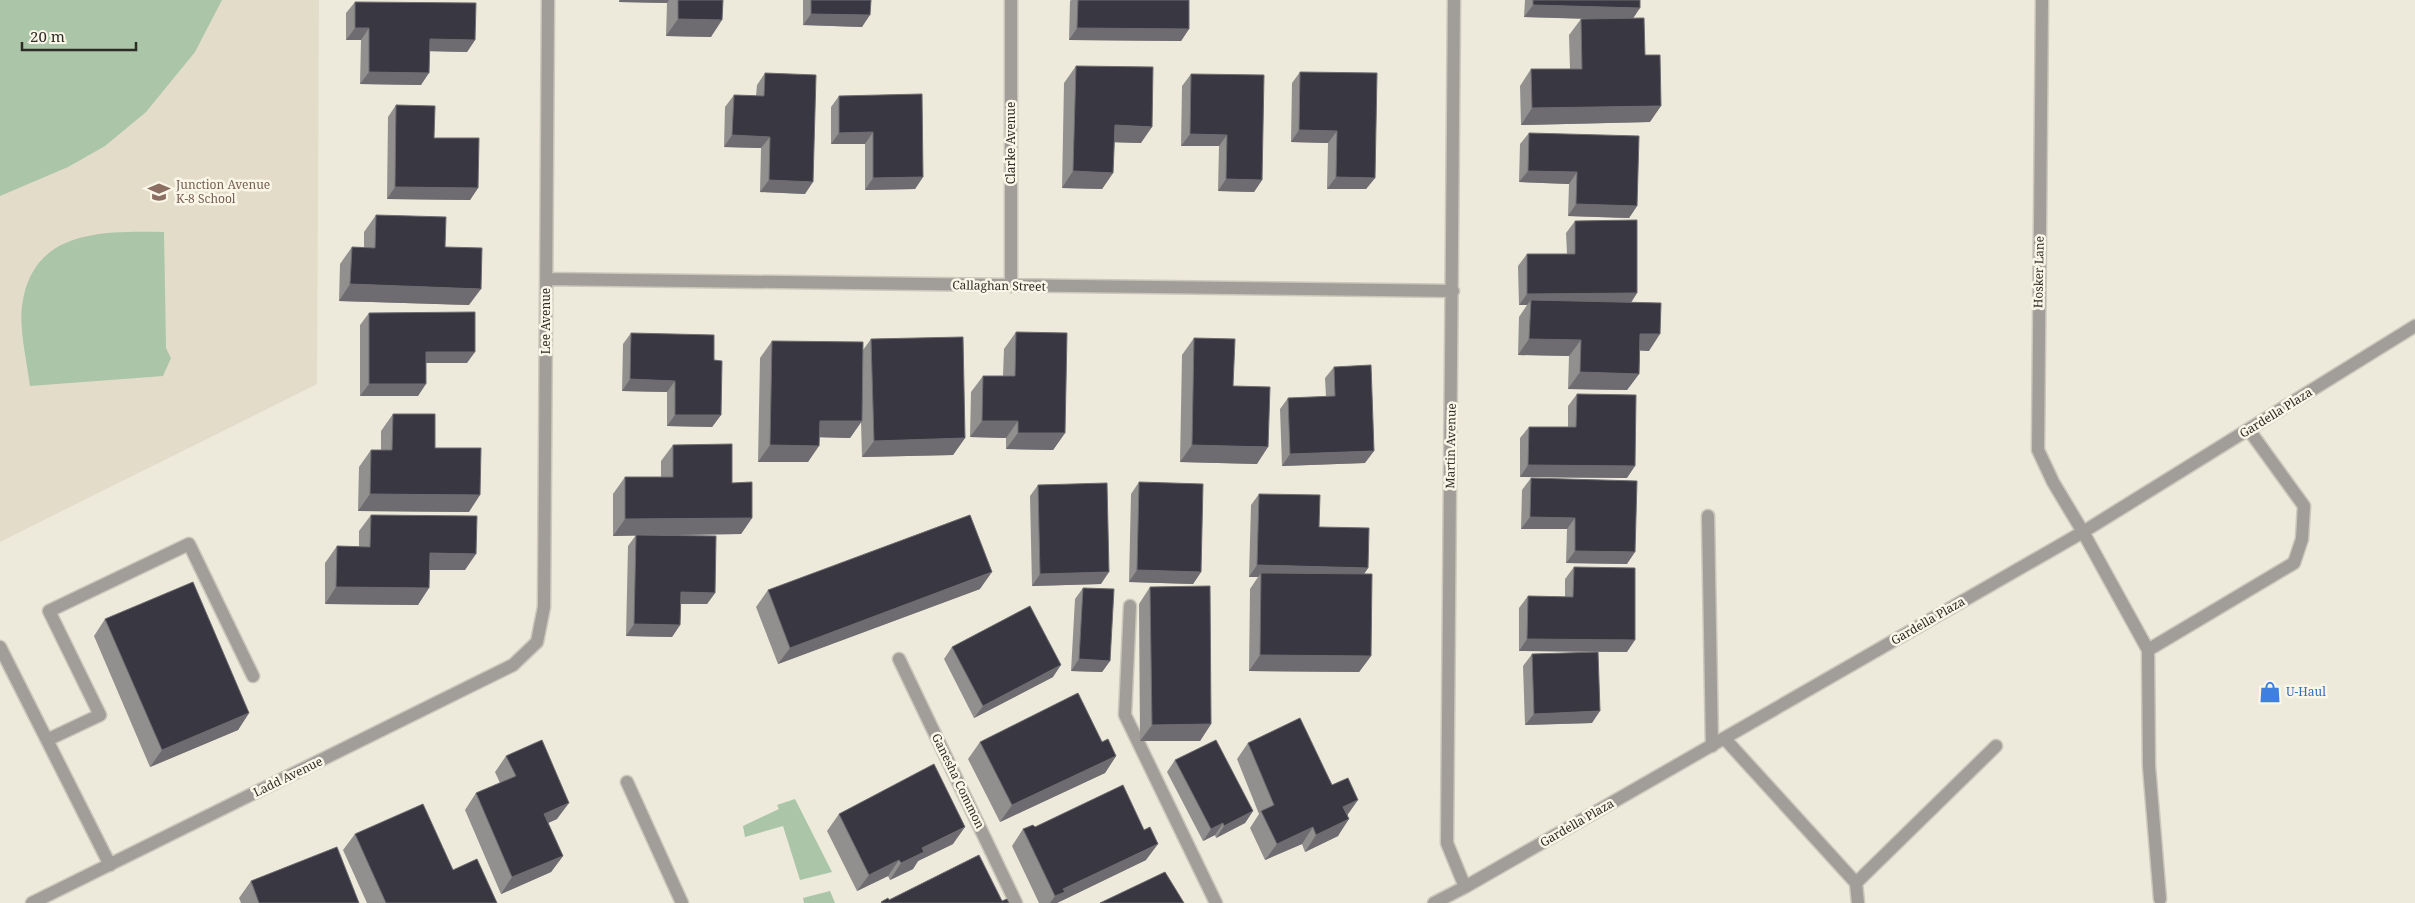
<svg xmlns="http://www.w3.org/2000/svg" width="2415" height="903" font-family="'Noto Serif',serif">
	<style>
		.built { fill: #e3dcc8 }
		.green { fill: #aac5a7 }
		.lines { fill: none; stroke-linecap: round; stroke-linejoin: round }
		.service-casing { stroke: #cbc7bb; stroke-width: 15 }
		.minor-casing { stroke: #cbc7bb; stroke-width: 15 }
		.service { stroke: #a19e99; stroke-width: 12 }
		.minor { stroke: #a19e99; stroke-width: 12 }
		.wall { fill: #92908e }
		.shaded-wall { fill: #6e6c70 }
		.building { fill: #383742; stroke: #6e6c70 }
		.labels { text-anchor: middle; stroke-width: 5; stroke-linejoin: round; paint-order: stroke }
		.street-label { font-size: 12px; fill: #2e2c27; stroke: #faf6e8 }
		.education-label { font-size: 12px; fill: #785e54; stroke: #faf6e8; text-anchor: start }
		.shop-label { font-size: 12px; fill: #366cbe; stroke: #faf6e8; text-anchor: start }
	</style>
	<rect width="100%" height="100%" fill="#ede9db"/>
	<path class="built" d="M0 0H319L317 384 0 542Z"/>
	<path class="green" d="M0 0H222L195 52 146 112 105 146 68 167 0 196Z
		M164 232 166 348 171 358 163 376 30 386C27 362 19 329 22 306 32 229 103 231 164 232Z
		M795 799 832 872 800 880 783 826 745 837 743 826 779 809 777 805Z
		M830 891 835 903H804L803 898Z"/>
	<g class="lines">
		<g class="service-casing">
			<path id="service" d="M1708 516 1712 746
				M2083 532 2148 650 2149 766 2160 899
				M1130 606 1125 715 1216 903
				M0 647 110 865
				M2148 650 2294 563 2302 539 2304 506 2249 430
				M1725 739 1856 883 1996 746
				M47 740 100 715 49 611 189 544 253 676
				M627 782 682 903
				M1856 883 1858 903"/>
		</g>
		<g class="minor-casing">
			<path id="minor" d="M1454 0 1447 843 1465 887
				M2042 0 2038 450 2053 482 2083 532
				M546 279 1453 291
				M1011 286V0
				M899 659 1016 903
				M32 903 513 665 537 642 544 607 548 0
				M1434 903 1465 887 2083 532 2415 326"/>
		</g>
		<use href="#service" class="service"/>
		<use href="#minor" class="minor"/>
	</g>
	<path class="wall" d="M619 0H723L711 37 666 36 667 3 619 2Z
		M803 0H871L862 27 803 25Z
		M1071 0H1189V29L1181 41 1069 40 1070 1Z
		M1525 0H1640L1633 18 1645 55 1650 122 1521 125 1520 86 1531 69H1570L1569 35 1581 19H1590L1524 17Z
		M355 2 475 40 467 52 430 51 421 85 360 84 361 40H346V13Z
		M1076 66 1141 143 1114 142 1113 173 1102 189 1062 188 1064 83Z
		M1300 72 1375 178 1366 189H1327L1328 143 1291 142 1292 83Z
		M765 73 805 194 760 192 761 148 724 147 725 107 734 95 756 96 757 85Z
		M1191 74 1262 180 1254 192 1218 191 1219 146H1181L1182 86Z
		M839 96 923 177 915 189 865 190V144H831V107Z
		M396 105 434 138 478 188 470 200 387 199 388 117Z
		M1529 133 1637 206 1629 218 1568 216 1569 184 1519 182 1520 144Z
		M376 215 445 247 469 305 339 301 340 264 352 247H364V232Z
		M1575 221 1637 293 1631 303 1649 351 1640 350 1639 374 1627 390 1568 389 1569 356 1518 355 1519 317 1527 305H1519L1518 266 1527 254H1567L1566 233Z
		M369 313 467 363H426L418 396H360V325Z
		M1016 332 1065 433 1053 450 1006 449V438L970 437 971 392 983 376H1003L1004 349Z
		M631 333 721 415 712 427 667 426V392L622 391 623 344Z
		M1194 338 1233 386 1257 464 1180 462 1182 355Z
		M871 339 965 438 953 455 862 457 861 422 850 438 819 437 808 462H758L760 358 772 341 863 350Z
		M1334 367 1365 463 1282 466 1280 409 1288 398 1326 397 1325 378Z
		M1577 394 1627 478 1520 477V438L1529 427H1568V406Z
		M393 414 435 448 469 512 358 511 359 467 371 450H381V431Z
		M673 445 732 483 752 518 741 534 660 535 715 593 707 604H681L680 625 672 637 626 636 628 546 636 535 613 536V494L625 477H661V461Z
		M1531 478 1627 564 1566 563 1567 529H1521L1522 490Z
		M1139 482 1201 572 1193 584 1129 582 1131 494Z
		M1038 485 1101 584 1032 586 1030 496Z
		M1259 494 1319 527 1368 568 1364 574 1371 656 1359 672 1249 671 1250 589 1258 577H1249L1251 505Z
		M371 515 465 570H429L418 605 325 604V563L337 546 359 547V531Z
		M1574 567 1627 652 1519 651V608L1528 596 1565 597V579Z
		M1150 587 1211 724 1200 741H1140L1139 604Z
		M1083 588 1110 661 1102 672 1071 671 1075 599Z
		M980 589 778 664 756 607 768 590Z
		M105 619 249 713 238 730 150 767 94 636Z
		M952 647 1053 677 974 718 944 659Z
		M1532 654 1592 723 1525 725 1523 666Z
		M980 742H1102L1116 756 1105 773 1000 822 968 759Z
		M1248 743 1348 815 1338 836 1305 852 1302 844 1265 860 1250 828 1259 814 1237 759Z
		M506 756 557 819 548 823 563 856 551 872 501 894 465 810 476 793 500 783 495 772Z
		M1175 760 1253 811 1245 823 1216 838 1215 835 1203 841 1167 772Z
		M839 814 953 844 918 861 913 869 890 880 888 876 857 891 827 831Z
		M1035 827 1146 860 1057 903H1039L1012 846 1023 829Z
		M355 834 453 870 497 903H367L343 850Z
		M251 881 359 903H241L239 898Z"/>
	<path class="shaded-wall" d="M620 0H669L667 3 619 2Z
		M1533 5 1640 8 1632 20 1524 17Z
		M811 14 870 15 862 27 803 25Z
		M678 19 722 20 711 37 666 36Z
		M355 28H369L361 40H346Z
		M1077 28 1189 29 1181 41 1069 40Z
		M430 39 475 40 467 52 422 51Z
		M369 72 429 73 421 85 360 84Z
		M1661 106 1650 122 1521 125 1532 108Z
		M1115 125 1152 127 1141 143 1103 142Z
		M1299 130 1337 131 1328 143 1291 142Z
		M873 132 865 144H831L839 133Z
		M1190 134 1227 135 1219 146H1181Z
		M732 135 770 137 761 148 724 147Z
		M1073 171 1113 173 1102 189 1062 188Z
		M1528 171 1577 172 1569 184 1519 182Z
		M923 177 915 189 865 190 873 178Z
		M1336 177 1375 178 1366 189H1327Z
		M1226 179 1262 180 1254 192 1218 191Z
		M769 180 813 182 805 194 760 192Z
		M395 187 478 188 470 200 387 199Z
		M1576 204 1637 206 1629 218 1568 216Z
		M350 284 481 289 469 305 339 301Z
		M1637 293 1629 305 1531 300 1527 305H1519L1527 294Z
		M1640 334H1660L1649 351 1629 350Z
		M1529 339 1581 340 1569 356 1518 355Z
		M426 352H475L467 363H418Z
		M1580 372 1639 374 1627 390 1568 389Z
		M630 379 675 381 667 392 622 391Z
		M369 384H426L418 396H360Z
		M675 415H721L712 427 667 426Z
		M820 421H862L850 438 808 437Z
		M982 421H1018L1006 438 970 437Z
		M1018 433H1065L1053 450 1006 449Z
		M965 438 953 455 862 457 874 441Z
		M770 445 819 446 808 462H758Z
		M1192 445 1268 447 1257 464 1180 462Z
		M1374 451 1365 463 1282 466 1290 454Z
		M1528 465 1635 466 1627 478 1520 477Z
		M370 494 480 495 469 512 358 511Z
		M1530 517 1575 518 1567 529H1521Z
		M752 518 741 534 613 536 625 519Z
		M1575 551 1635 552 1627 564 1566 563Z
		M430 553 476 554 465 570H418Z
		M1257 565 1368 568 1360 580 1261 573 1258 577H1249Z
		M1137 570 1201 572 1193 584 1129 582Z
		M992 572 980 589 778 664 790 648Z
		M1109 572 1101 584 1032 586 1040 574Z
		M336 587 429 588 418 605 325 604Z
		M681 592 715 593 707 604H673Z
		M634 624 680 625 672 637 626 636Z
		M1527 639 1635 640 1627 652 1519 651Z
		M1260 655 1371 656 1359 672 1249 671Z
		M1079 659 1110 661 1102 672 1071 671Z
		M1061 665 1053 677 974 718 983 706Z
		M1600 711 1592 723 1525 725 1534 714Z
		M249 713 238 730 150 767 162 750Z
		M1211 724 1200 741H1140L1152 725Z
		M1116 756 1105 773 1000 822 1012 805Z
		M1358 800 1346 817 1343 807Z
		M569 803 557 819 532 830 544 814Z
		M1253 811 1245 823 1216 838 1224 826Z
		M1349 819 1338 836 1305 852 1316 835Z
		M1223 823 1215 835 1203 841 1211 829Z
		M965 827 953 844 918 861 913 869 890 880 901 863 922 848Z
		M1313 827 1302 844 1265 860 1277 844Z
		M1158 844 1146 860 1057 903H1050L1055 896 1063 889Z
		M563 856 551 872 501 894 512 877Z
		M899 860 888 876 857 891 869 875Z"/>
	<path class="building" d="M678 0H723L722 20 678 19Z
		M811 0H871L870 15 811 14Z
		M1078 0H1189V29L1077 28Z
		M1533 0H1640V8L1533 5Z
		M355 2 476 3 475 40 430 39 429 73 369 72V28H355Z
		M1644 18 1645 55H1660L1661 106 1532 108 1531 69H1582L1581 19Z
		M1076 66 1153 67 1152 127 1115 125 1113 173 1073 171Z
		M1300 72 1377 73 1375 178 1336 177 1337 131 1299 130Z
		M765 73 816 75 813 182 769 180 770 137 732 135 734 95 764 96Z
		M1191 74 1264 75 1262 180 1226 179 1227 135 1190 134Z
		M922 94 923 177 873 178V132L839 133V96Z
		M396 105 435 106 434 138H479L478 188 395 187Z
		M1529 133 1639 136 1637 206 1576 204 1577 172 1528 171Z
		M376 215 446 217 445 247 482 248 481 289 350 284 352 247 375 248Z
		M1637 220V293L1527 294V254H1575V221Z
		M1531 300 1661 303 1660 334H1640L1639 374 1580 372 1581 340 1529 339Z
		M475 312V352H426V384H369V313Z
		M1016 332 1067 333 1065 433H1018V421H982L983 376H1015Z
		M631 333 714 335V360L722 361 721 415H675V381L630 379Z
		M963 337 965 438 874 441 871 339Z
		M1194 338 1235 339 1233 386 1270 387 1268 447 1192 445Z
		M772 341 863 342 862 421H820L819 446 770 445Z
		M1371 365 1374 451 1290 454 1288 398 1335 396 1334 367Z
		M1577 394 1636 395 1635 466 1528 465 1529 427H1576Z
		M393 414H435V448H481L480 495 370 494 371 450H392Z
		M732 444V483L752 482V518L625 519V477H673V445Z
		M1531 478 1637 481 1635 552 1575 551V518L1530 517Z
		M1139 482 1203 484 1201 572 1137 570Z
		M1107 483 1109 572 1040 574 1038 485Z
		M1259 494 1320 495 1319 527 1369 528 1368 568 1257 565Z
		M371 515 477 516 476 554 430 553 429 588 336 587 337 546 370 547Z
		M970 515 992 572 790 648 768 590Z
		M636 535 716 536 715 593 681 592 680 625 634 624Z
		M1574 567 1635 568V640L1527 639 1528 596 1573 597Z
		M1261 573 1372 574 1371 656 1260 655Z
		M193 582 249 713 162 750 105 619Z
		M1210 586 1211 724 1152 725 1150 587Z
		M1083 588 1114 589 1110 661 1079 659Z
		M1030 606 1061 665 983 706 952 647Z
		M1598 652 1600 711 1534 714 1532 654Z
		M1078 693 1102 742 1108 739 1116 756 1012 805 980 742Z
		M1300 718 1332 785 1348 778 1358 800 1343 807 1349 819 1316 835 1313 827 1277 844 1261 811 1274 805 1248 743Z
		M542 740 569 803 544 814 563 856 512 877 476 793 516 776 506 756Z
		M1216 740 1253 811 1224 826 1223 823 1211 829 1175 760Z
		M934 764 965 827 922 848 924 852 901 863 899 860 869 875 839 814Z
		M1123 785 1144 830 1150 827 1158 844 1063 889 1065 892 1055 896 1023 829 1033 825 1035 827Z
		M423 804 453 870 477 859 497 903H386L355 834Z
		M337 847 359 903H259L251 881Z
		M979 855 1002 901 1007 899 1009 903H882L881 902 888 898 889 900Z
		M1165 872 1184 903H1100Z"/>
	<defs>
		<g id="school-bare" transform="scale(1.725)"><path d="M0-5L7-2L0 1L-7-2ZM-4 1L0 2.5L4 1V4Q0 6-4 4Z" fill="#8d6e63" stroke="#faf6e8" stroke-width="2.5" paint-order="stroke"/></g>
		<g id="shop-bare" transform="scale(1.725)"><path d="M-5-2.5h2.3a2.7 3.5 0 0 1 5.4 0H5L5.5 6h-11ZM-1.5-2.5h3a1.5 2.3 0 0 0-3 0Z" fill="#3f7fe0" stroke="#faf6e8" stroke-width="2.5" paint-order="stroke"/></g>
	</defs>
	<g fill-rule="evenodd">
		<use href="#school-bare" x="159" y="192"/>
		<use href="#shop-bare" x="2270" y="692"/>
	</g>
	<g class="labels">
		<g class="street-label">
			<text transform="translate(1011 143) rotate(-90)" y="4">Clarke Avenue</text>
			<text transform="translate(2039 272) rotate(-89)" y="4">Hosker Lane</text>
			<text transform="translate(999 286) rotate(1)" y="4">Callaghan Street</text>
			<text transform="translate(546 321) rotate(-90)" y="4">Lee Avenue</text>
			<text transform="translate(2276 413) rotate(-32)" y="4">Gardella Plaza</text>
			<text transform="translate(1451 446) rotate(-89)" y="4">Martin Avenue</text>
			<text transform="translate(1928 621) rotate(-30)" y="4">Gardella Plaza</text>
			<text transform="translate(288 777) rotate(-26)" y="4">Ladd Avenue</text>
			<text transform="translate(958 781) rotate(64)" y="4">Ganesha Common</text>
			<text transform="translate(1577 823) rotate(-30)" y="4">Gardella Plaza</text>
		</g>
		<g class="education-label">
			<text x="176" y="189">Junction Avenue<tspan x="176" dy="14">K-8 School</tspan></text>
		</g>
		<g class="shop-label">
			<text x="2286" y="696">U-Haul</text>
		</g>
	</g>
	<path d="M22 42v8h114v-8" fill="none" stroke="#2e2c27" stroke-width="2.5"/>
	<text x="30" y="42" font-size="15" fill="#2e2c27" stroke="#faf6e8" stroke-width="4" paint-order="stroke">20 m</text>
</svg>
